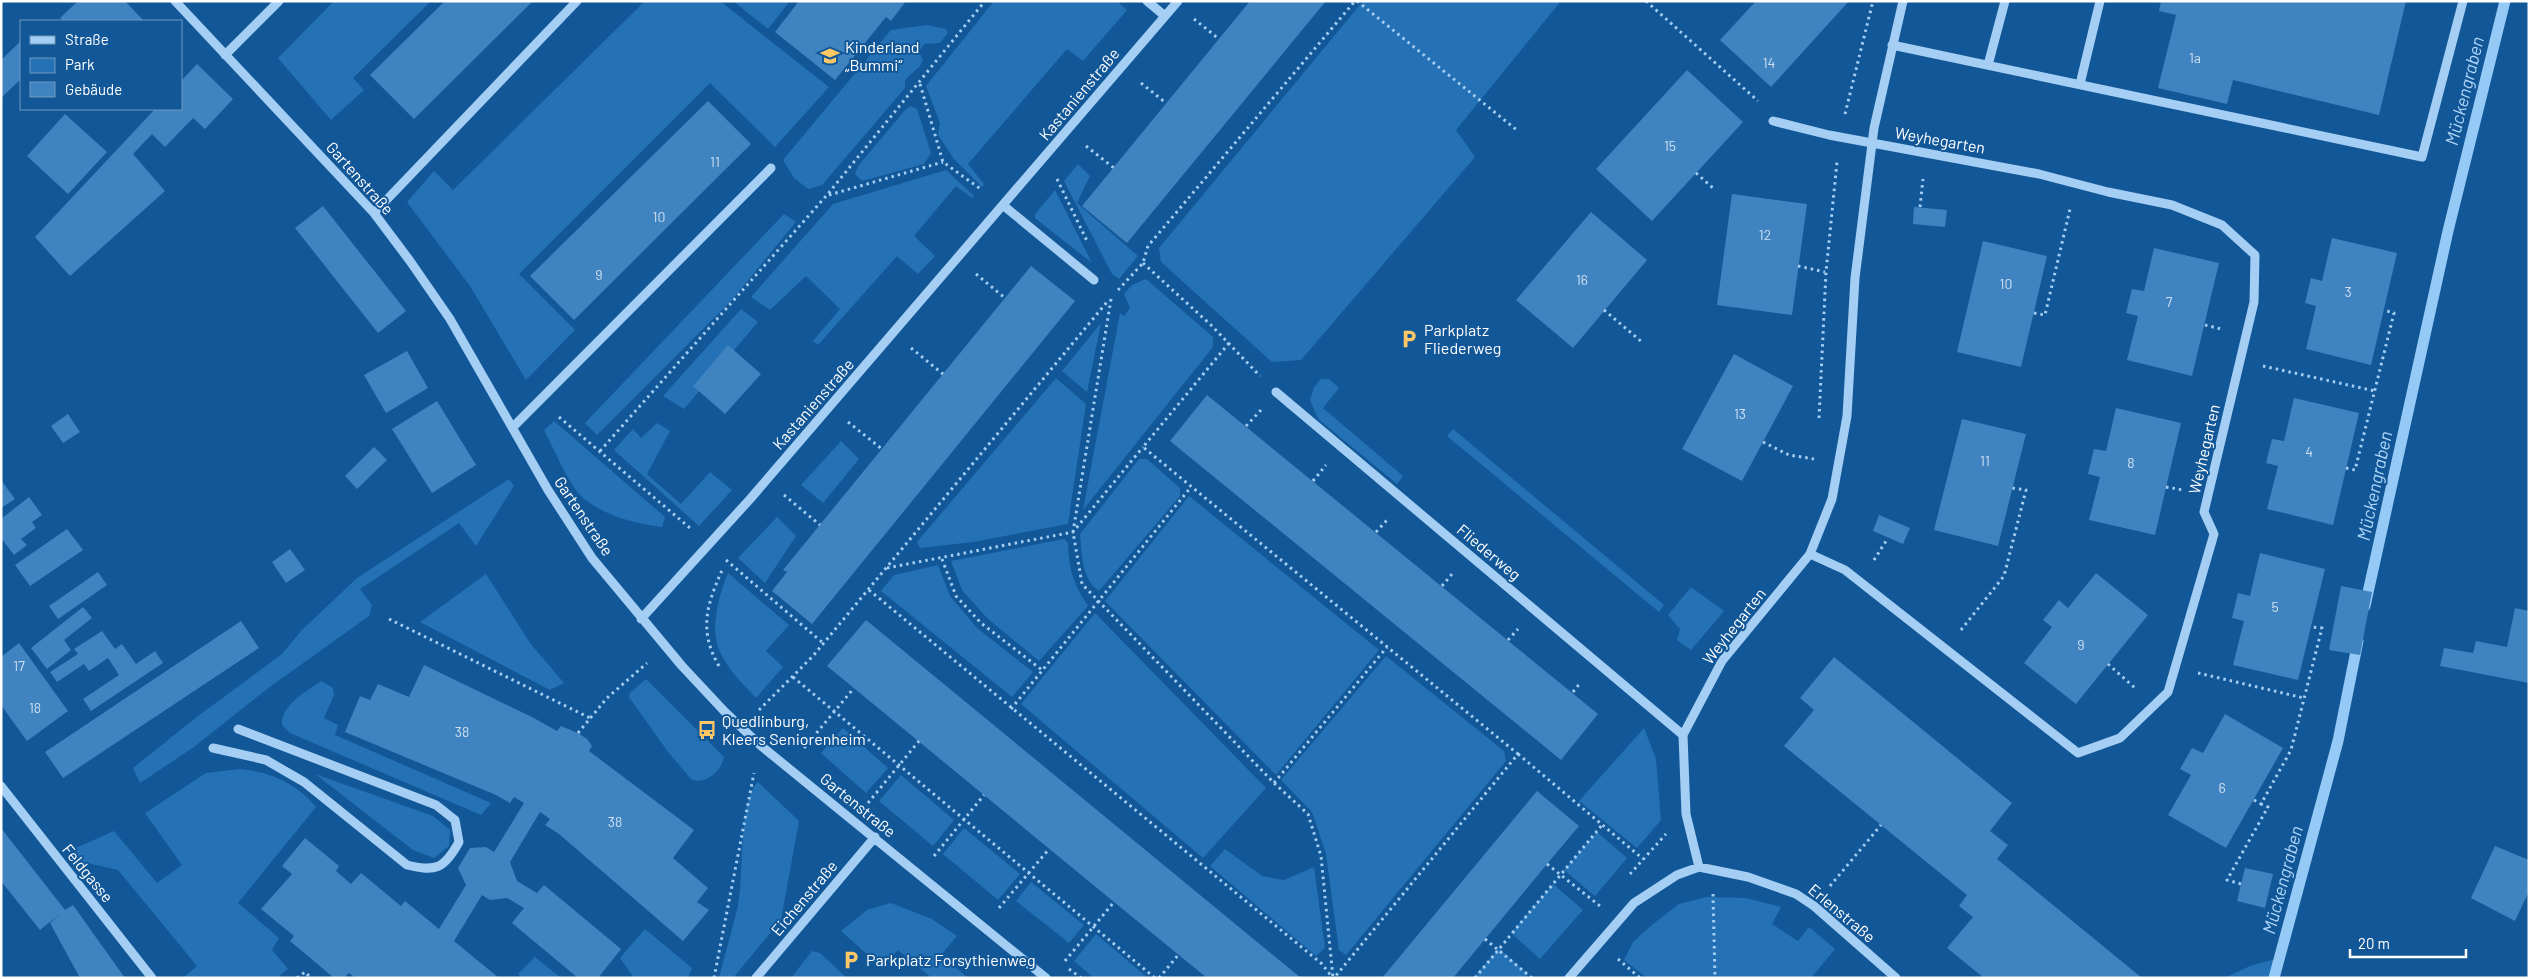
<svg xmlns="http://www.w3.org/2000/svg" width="2530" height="979" font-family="Barlow,sans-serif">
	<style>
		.green { fill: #2571b6 }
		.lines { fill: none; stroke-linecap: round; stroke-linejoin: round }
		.stream { stroke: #95caf6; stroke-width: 11 }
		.building { fill: #3f83c1 }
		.path { stroke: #a4cef3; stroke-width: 3; stroke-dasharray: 2.5 4; stroke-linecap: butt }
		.minor { stroke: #a4cef3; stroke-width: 9 }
		.labels { text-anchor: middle; stroke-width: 4; stroke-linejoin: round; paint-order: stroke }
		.number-label { font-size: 14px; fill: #cfe0f0 }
		.poi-label { font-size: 16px; fill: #fff; stroke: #125797; text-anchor: start }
		.street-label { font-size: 16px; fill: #fff; stroke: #125797 }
		.water-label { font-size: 18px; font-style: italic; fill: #b0d7fa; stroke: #125797 }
	</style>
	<rect width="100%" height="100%" fill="#125797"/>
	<path class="green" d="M334 1H431L353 78 364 90 331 120 278 58Z
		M645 1H720L829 87 775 147 710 83 519 274 575 330 526 380 470 286 407 202 434 171 453 190Z
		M733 1H790L768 29Z
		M994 1H1117L1127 10 1083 61 1067 49 968 164 984 184 982 187 954 159 938 135 940 123 926 86Z
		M1363 1H1561L1456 130 1475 157 1301 360 1272 362 1161 262 1159 248Z
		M927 25 946 29 948 33 940 43 924 44 919 52 923 60 920 66 905 80V88L822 185 808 189 794 178 783 160 891 30Z
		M911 106 917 109 931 153 924 164 862 181 855 174 858 166 906 109Z
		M1078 164 1090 176 1077 203 1138 256 1119 279 1112 274 1064 181Z
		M946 170 974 196 972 198 956 186 914 236 935 256 918 274 897 256 818 345 813 341 840 309 806 276 770 310 751 297 833 204Z
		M1055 190 1092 263 1035 218V214Z
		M784 214 796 222 731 301 597 435 585 423Z
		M1146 279 1213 337V347L1083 510 1120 313 1124 316 1130 308 1124 294 1132 285Z
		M741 309 758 322 684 409 663 396Z
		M1101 323 1087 392 1062 371Z
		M1056 378 1086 404 1068 524 973 542 920 548 917 542Z
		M1321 379H1329L1339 388 1323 408 1403 476 1397 484 1318 419 1310 400 1314 387Z
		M554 421 665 517 662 527C634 524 589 512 573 486 562 469 554 449 544 430Z
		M657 423 670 431 647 474 681 504 710 472 732 490 699 526 614 450 633 429 641 438Z
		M1453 429 1664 605 1659 612 1447 436Z
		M841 441 859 459 823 503 801 485Z
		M1139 459H1147L1180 488V496L1099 591C1081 578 1082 554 1080 534Z
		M509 479 514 486 476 546 459 523 360 589 372 605 369 616 267 689 194 747 140 783 133 768 198 716 282 654 301 631 357 578Z
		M1189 496 1379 650 1276 775 1105 601Z
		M777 517 796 536 765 583 738 558Z
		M1064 539 1068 543C1069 570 1073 583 1088 606L1039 661 987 618 962 590 951 561Z
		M938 565 950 596 977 628 1033 672 1012 697 881 591 894 575Z
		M728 573 789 625 766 651 783 667 756 698C743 684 728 670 720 652 709 630 719 594 728 573Z
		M486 574 530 643 564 683 550 690 420 622Z
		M1691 587 1724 611 1691 650 1677 640 1680 629 1668 615Z
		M1095 613 1266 788 1203 858 1021 704Z
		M1386 656 1504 751 1506 761 1346 955 1339 950 1326 854 1312 812 1281 780Z
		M646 679 724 757C721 771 707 784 692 780L668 752 629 697 630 693Z
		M321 681 333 688 334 695 324 718 338 725 335 735 491 803 481 815 290 733 282 725C281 705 307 691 321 681Z
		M843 728 888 768 866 793 821 753Z
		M1644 728 1656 759 1661 820 1637 848 1579 801Z
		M240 769C271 772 296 783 316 807L238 903 279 938 272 950 288 969 277 978H183L197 966 118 870 79 861 69 851 114 831 157 883 182 865 145 813 206 773Z
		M315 774 433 816 450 830 449 846 434 858 413 850Z
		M901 775 954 820 933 846 879 801Z
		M758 782 799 821 781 920 733 978H719C725 954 732 930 738 906 744 878 738 801 758 782Z
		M964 828 1020 874 998 900 943 854Z
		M1597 832 1627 858 1595 896 1564 870Z
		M1225 849 1262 876 1284 880 1314 867 1325 948 1316 956 1210 866Z
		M1031 882 1084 925 1069 943 1016 901Z
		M1553 884 1583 910 1540 959 1511 933Z
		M1706 897 1746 898 1781 907 1772 924 1798 941 1809 927 1835 949 1811 978H1647L1624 960 1633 942 1653 924 1679 904Z
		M891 903 932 919 957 936 941 955 968 978H932L898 950 882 968 841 931 867 910Z
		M645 929 692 968 688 978H634L620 958Z
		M1096 934 1148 978H1094L1074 961Z
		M1499 948 1528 974 1525 978H1473Z
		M812 951 820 953 847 978H791Z
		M535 957 561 978H522L518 974Z
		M2276 959 2275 978H2224L2250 966Z"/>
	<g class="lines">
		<path class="stream" d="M2365 606 2448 231 2505 1
			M2274 978 2338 741 2358 641"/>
	</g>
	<path class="building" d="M78 1H125L144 21H64L60 18Z
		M445 1H533L414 119 370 75Z
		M799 1H906L891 21 886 17 835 80 775 32Z
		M1250 1H1326L1127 243 1082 206Z
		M1756 1H1849L1771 87 1720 40Z
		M2161 1H2406L2379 115 2233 80 2227 104 2158 88 2176 15 2159 11Z
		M21 41V79L1 98V60Z
		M197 64 233 99 205 129 193 118 165 147 152 134 133 154 165 191 70 276 35 237 155 109H181V81Z
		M1687 70 1743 122 1652 221 1596 169Z
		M708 101 751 144 574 320 530 276Z
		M65 114 107 152 68 194 27 156Z
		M1732 194 1807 204 1792 315 1717 305Z
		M323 206 406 311 378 333 295 228Z
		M1914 207 1947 210 1945 227 1913 224Z
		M1591 212 1647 260 1573 348 1516 300Z
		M2332 238 2397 253 2371 365 2306 349 2316 306 2305 303 2311 278 2322 281Z
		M1983 241 2047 256 2021 367 1957 352Z
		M2154 248 2219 263 2192 376 2127 360 2138 316 2126 313 2132 289 2144 291Z
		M1031 266 1075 301 812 624 772 591 787 572 783 570Z
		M728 345 761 374 725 414 693 386Z
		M407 351 428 388 386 413 364 375Z
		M1734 354 1793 386 1742 481 1682 449Z
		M1207 395 1598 714 1561 760 1170 441Z
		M2294 398 2359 413 2333 525 2267 509 2278 466 2266 463 2272 439 2284 441Z
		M437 401 476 465 432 493 392 429Z
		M2116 408 2181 423 2155 535 2089 520 2100 477 2088 474 2094 449 2106 451Z
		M68 414 80 432 63 443 51 426Z
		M1962 419 2026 434 1998 546 1934 530Z
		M374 447 387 460 357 489 345 476Z
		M1 480 15 499 1 508Z
		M29 497 42 515 32 522 36 528 21 539 27 545 14 555 1 538V519Z
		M1879 515 1910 528 1903 544 1873 531Z
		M67 529 83 550 30 586 15 565Z
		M290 549 305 570 286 583 272 562Z
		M2260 553 2325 569 2298 680 2233 665 2244 621 2232 618 2238 593 2250 596Z
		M98 572 107 585 58 619 49 606Z
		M2096 573 2148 615 2076 704 2024 663 2052 627 2043 620 2059 600 2068 608Z
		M2341 586 2372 592 2360 655 2329 650Z
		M83 607 92 618 64 640 71 650 47 669 31 648Z
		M2515 608 2529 611V683L2440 666 2444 648 2473 653 2476 641 2507 647Z
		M866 620 1301 978H1207L1114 902 827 666Z
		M241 621 259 648 63 778 45 752Z
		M102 631 115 649 122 644 136 664 155 651 163 663 91 711 83 699 119 675 108 658 89 671 84 664 57 682 50 672 78 654 74 649Z
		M19 643 68 711 27 741 1 705V657Z
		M1834 657 2012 803 1990 831 2008 845 1997 859 2142 978H1984L1947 948 1973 917 1959 906 1967 895 1784 746 1814 710 1800 698Z
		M424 665 532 717 557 731 561 726 578 733 587 739 592 746 589 751 694 830 673 858 708 888 697 902 709 910 683 941 559 834 545 825 550 819 540 812 510 862 517 881 537 893 544 885 621 949 598 978H578L512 923 524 908 507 898 490 900 482 895 454 941 499 978H355L349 973 344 978H334L290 941 294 936 261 909 292 874 282 866 305 838 339 866 336 871 351 884 361 873 401 906 405 901 439 929 466 885 458 868 470 848 486 847 494 852 524 803 514 797 510 803 496 795 345 732 360 696 370 700 378 684 409 697Z
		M2225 714 2283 748 2226 848 2168 815 2191 775 2180 769 2192 748 2203 753Z
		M1537 791 1579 826 1547 864 1453 978H1382Z
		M1 828 65 910 73 905 125 978H80L50 923 61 913 40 930 1 881Z
		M2495 846 2529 860V891L2515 921 2471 898Z
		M2245 868 2273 874 2265 908 2237 901Z"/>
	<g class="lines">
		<path class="path" d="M1357 1 1518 131
			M1646 1 1758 101
			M1194 19 1219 39
			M1141 83 1166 103
			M920 84 943 162 982 190
			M1845 114 1873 1
			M1086 146 1114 168
			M1696 173 1713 188
			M1057 179 1087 241
			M829 195 943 162
			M1920 207 1923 179
			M1143 263 1212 326 1260 376
			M1798 266 1825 272
			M976 274 1005 298
			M1118 290 1143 263 1148 246 1355 1
			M1111 299 1073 532 1082 584 1274 783 1308 814 1321 856 1333 978
			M1604 310 1642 342
			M2034 313 2045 315 2070 209
			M2205 325 2221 329
			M1229 343 1143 447 1518 754 1334 978
			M911 348 943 374
			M2263 366 2375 391
			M559 417 690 528
			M1819 418 1826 272 1837 162
			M848 422 882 449
			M1246 426 1261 410
			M1763 442 1789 455 1814 459
			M600 451 827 195 985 1
			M2346 468 2355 470 2394 313 2384 310
			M1313 481 1326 465
			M2166 487 2183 490
			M784 495 820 525
			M1376 532 1388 519
			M942 559 956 596 981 623 1042 670
			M726 560 823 643
			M1874 560 1888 538
			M887 568 1073 532 1143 447
			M1442 586 1452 574
			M869 590 1322 964 1332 977
			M389 619 590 718
			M1961 630 2004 576 2026 490 2012 488
			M1508 640 1518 629
			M2108 664 2135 688
			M719 666C698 630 707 604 723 568
			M2198 673 2304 698
			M793 677 1155 978
			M1573 692 1581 682
			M1011 709 1191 487
			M759 710 813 656 1107 302
			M578 733 607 698 647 663
			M804 748 854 688
			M1518 754 1643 859
			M1274 783 1387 647
			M2254 800 2261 804 2291 750 2322 628 2311 627
			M868 803 919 741
			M934 856 984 795
			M1547 864 1600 906
			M1630 874 1666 834
			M2241 884 2227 880 2268 807 2261 804
			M1830 886 1881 825
			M1713 894 1715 978
			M999 908 1049 849
			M1485 939 1532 978
			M1618 959 1640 978
			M1065 961 1114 902
			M1069 969 1081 978
			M297 978 305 972 311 978
			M714 978 754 773
			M1159 978 1179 954
			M1475 978 1602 825"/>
		<path class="minor" d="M175 1 374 213 410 261 450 319 548 490 592 558 682 666 725 712 760 745 1046 978
			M1147 1 1165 16
			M1892 45 2422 157 2463 1
			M225 55 279 1
			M1988 65 2005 1
			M2080 84 2100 1
			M1773 121 1829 135 2039 174 2108 192 2172 205 2222 225 2255 255 2254 302 2204 512 2214 534 2168 692 2120 738 2078 753 1845 570 1810 554
			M1004 206 1094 280
			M374 213 577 1
			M1276 392 1683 735
			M513 427 771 168
			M641 619 751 498 1178 1
			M213 748 266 760 304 782 407 865C436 872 444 869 459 842L455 820 436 805 238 729
			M1 786 152 978
			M1699 867 1686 814 1683 735 1722 661 1810 554 1832 499 1847 416 1855 278 1874 128 1903 1
			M756 978 875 837
			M1569 978 1634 903 1677 875 1699 867 1748 877 1796 894 1814 906 1896 978"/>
	</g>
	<defs>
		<g id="school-bare" transform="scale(1.5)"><path d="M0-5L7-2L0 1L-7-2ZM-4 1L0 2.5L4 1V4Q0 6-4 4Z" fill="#ffc766" stroke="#125797" stroke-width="2.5" paint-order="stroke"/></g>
		<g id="parking-bare" transform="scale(1.5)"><path d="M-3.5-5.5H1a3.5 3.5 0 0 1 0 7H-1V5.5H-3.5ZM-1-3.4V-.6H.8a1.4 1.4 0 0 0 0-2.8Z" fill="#ffc766" stroke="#125797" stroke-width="2.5" paint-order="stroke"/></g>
		<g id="bus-bare" transform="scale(1.5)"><path d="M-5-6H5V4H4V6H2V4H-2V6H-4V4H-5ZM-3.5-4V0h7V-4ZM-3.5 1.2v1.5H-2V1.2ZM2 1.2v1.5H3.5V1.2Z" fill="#ffc766" stroke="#125797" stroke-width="2.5" paint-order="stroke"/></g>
	</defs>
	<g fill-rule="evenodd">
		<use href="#school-bare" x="830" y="56"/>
		<use href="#parking-bare" x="1409" y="339"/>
		<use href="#bus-bare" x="707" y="730"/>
		<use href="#parking-bare" x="851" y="960"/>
	</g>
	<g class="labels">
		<g class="number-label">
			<text x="2195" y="63">1a</text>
			<text x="1769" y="68">14</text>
			<text x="1670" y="151">15</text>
			<text x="715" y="167">11</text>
			<text x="659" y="222">10</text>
			<text x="1765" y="240">12</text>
			<text x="599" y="280">9</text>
			<text x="1582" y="285">16</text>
			<text x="2006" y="289">10</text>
			<text x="2348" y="297">3</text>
			<text x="2169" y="307">7</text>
			<text x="1740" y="419">13</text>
			<text x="2309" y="457">4</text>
			<text x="1985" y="466">11</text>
			<text x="2131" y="468">8</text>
			<text x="2275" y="612">5</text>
			<text x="2081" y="650">9</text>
			<text x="19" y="671">17</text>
			<text x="35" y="713">18</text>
			<text x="462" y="737">38</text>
			<text x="2222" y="793">6</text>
			<text x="615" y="827">38</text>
		</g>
		<g class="poi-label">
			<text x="845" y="53">Kinderland<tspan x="845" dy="18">„Bummi“</tspan></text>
			<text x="1424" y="336">Parkplatz<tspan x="1424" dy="18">Fliederweg</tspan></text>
			<text x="722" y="727">Quedlinburg,<tspan x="722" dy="18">Kleers Seniorenheim</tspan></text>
			<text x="866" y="966">Parkplatz Forsythienweg</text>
		</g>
		<g class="street-label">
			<text transform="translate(1079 94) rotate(-50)" y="6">Kastanienstraße</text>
			<text transform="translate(1940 140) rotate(10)" y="6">Weyhegarten</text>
			<text transform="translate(360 178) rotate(48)" y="6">Gartenstraße</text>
			<text transform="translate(813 404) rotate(-49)" y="6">Kastanienstraße</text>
			<text transform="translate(2204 449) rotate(-77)" y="6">Weyhegarten</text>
			<text transform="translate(584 516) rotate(56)" y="6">Gartenstraße</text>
			<text transform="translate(1489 552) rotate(40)" y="6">Fliederweg</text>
			<text transform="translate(1734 626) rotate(-52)" y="6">Weyhegarten</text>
			<text transform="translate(858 805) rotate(39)" y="6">Gartenstraße</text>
			<text transform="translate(88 873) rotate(51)" y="6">Feldgasse</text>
			<text transform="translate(804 898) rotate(-50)" y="6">Eichenstraße</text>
			<text transform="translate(1842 913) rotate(40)" y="6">Erlenstraße</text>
		</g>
		<g class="water-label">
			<text transform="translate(2465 91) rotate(-76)" y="6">Mückengraben</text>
			<text transform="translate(2375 486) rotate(-78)" y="6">Mückengraben</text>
			<text transform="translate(2283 880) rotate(-75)" y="6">Mückengraben</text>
		</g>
	</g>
	<rect width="2530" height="979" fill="none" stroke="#ffffff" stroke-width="5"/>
	<rect x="20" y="20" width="162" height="90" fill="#125797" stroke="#719ac1"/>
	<rect x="30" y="36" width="25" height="8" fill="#a4cef3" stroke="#719ac1"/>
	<text x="65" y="45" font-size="15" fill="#ffffff">Straße</text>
	<rect x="30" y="58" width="25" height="15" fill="#2571b6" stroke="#719ac1"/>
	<text x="65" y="70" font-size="15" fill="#ffffff">Park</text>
	<rect x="30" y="82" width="25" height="15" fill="#3f83c1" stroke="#719ac1"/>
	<text x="65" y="95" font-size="15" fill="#ffffff">Gebäude</text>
	<path d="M2350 949v8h116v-8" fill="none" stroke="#ffffff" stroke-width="2.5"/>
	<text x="2358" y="949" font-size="15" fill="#ffffff" stroke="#125797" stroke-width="4" paint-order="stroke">20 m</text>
</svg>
